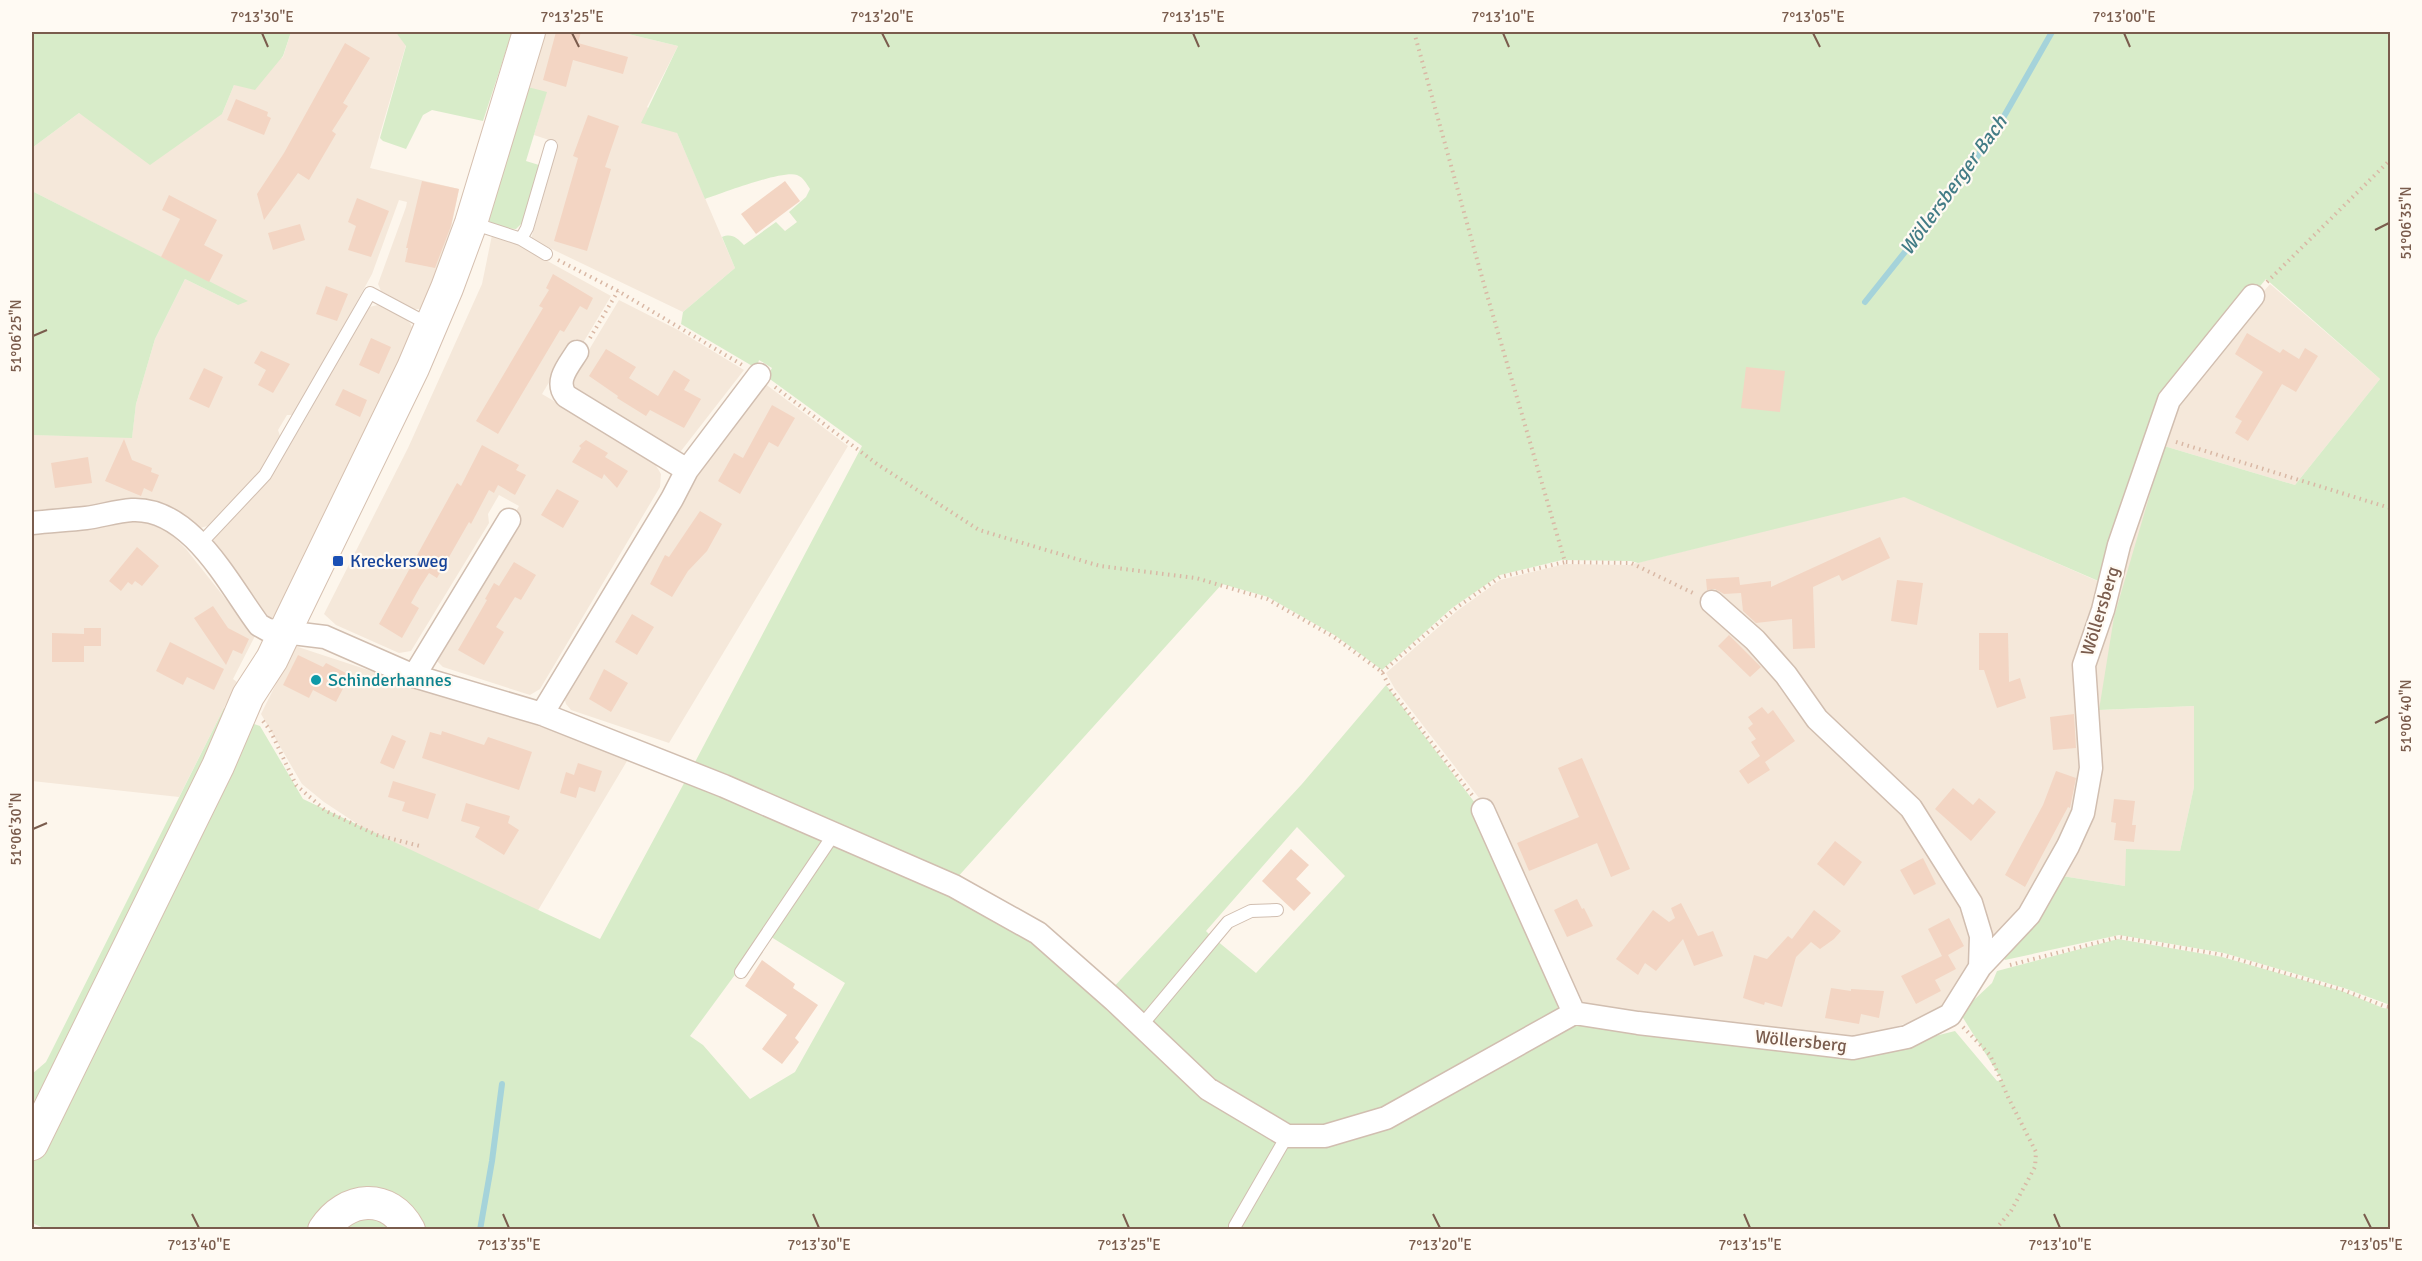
<svg xmlns="http://www.w3.org/2000/svg" width="2422" height="1261" font-family="Signika,sans-serif">
	<style>
		.residential { fill: #f5e8da }
		.green { fill: #d8ecc9 }
		.lines { fill: none; stroke-linecap: round; stroke-linejoin: round }
		.stream { stroke: #a5d3da; stroke-width: 6 }
		.building { fill: #f3d5c3 }
		.lane-casing { stroke: #d1beb0; stroke-width: 14 }
		.street-casing { stroke: #d1beb0; stroke-width: 25 }
		.secondary-casing { stroke: #d6c0b0; stroke-width: 34 }
		.path { stroke: #d9b8a5; stroke-width: 4; stroke-dasharray: 1.5 4.5; stroke-linecap: butt }
		.lane { stroke: #fff; stroke-width: 12 }
		.street { stroke: #fff; stroke-width: 22 }
		.secondary { stroke: #fff; stroke-width: 32 }
		.ticks { fill: none; stroke: #7a5c4d; stroke-width: 2 }
		.transit-dot { fill: #1a4fb4; stroke: #fffaf3; stroke-width: 2 }
		.culture-dot { fill: #0f9aa8; stroke: #fffaf3; stroke-width: 2 }
		.labels { text-anchor: middle; stroke-width: 4.5; stroke-linejoin: round; paint-order: stroke }
		.transit-label { font-size: 18px; fill: #164399; stroke: #fffaf3; text-anchor: start }
		.street-label { font-size: 18px; fill: #7a5c4d; stroke: #fffaf3 }
		.culture-label { font-size: 18px; fill: #0d838f; stroke: #fffaf3; text-anchor: start }
		.water-label { font-size: 20px; font-style: italic; fill: #437c86; stroke: #fffaf3 }
		.neatline { fill: none; stroke: #7a5c4d; stroke-width: 2 }
		.ticks-label { font-size: 15px; text-anchor: middle; fill: #7a5c4d }
	</style>
	<rect width="100%" height="100%" fill="#fdf6ec"/>
	<path class="residential" d="M291 32H398L397 34 406 45 370 168 459 189 444 263 423 309H413L381 291 378 284 406 207 407 202 399 200 372 274 295 415H287L278 430 281 439 260 473 211 525 200 528 111 503 32 513V435L132 437 136 404 155 339 185 279 238 305 209 282 32 191V148L79 113 89 119 222 114 234 85 283 57Z
		M542 32H620L678 46 647 107 677 133 735 268 683 312 531 239 558 143 534 135 546 93 528 87Z
		M492 235 513 242 611 296 583 343 575 339 542 394 652 459 661 474 660 487 540 689 530 695 443 667 434 658 435 648 519 506 499 495 488 514 489 523 411 651 399 653 336 625 324 614 408 448 482 284Z
		M2270 284 2380 379 2295 485 2164 446 2100 710 2194 706V787L2180 851 2125 886 2062 876 1949 1009 1859 1039 1581 1005 1486 807 1395 689 1386 673 1457 611 1500 580 1565 564 1629 565 1904 496 2102 583 2169 403Z
		M619 300 678 330 744 370 681 451H676L575 393 572 378Z
		M378 305 405 318 410 323 414 332 273 620 264 612 213 544 214 538 270 477 306 418 365 308Z
		M764 383 848 446 669 743 571 710 566 704 564 697 698 468Z
		M130 520 150 524 169 532 186 549 255 636 233 679 237 682 179 797 32 781V532Z
		M295 646 630 756 515 949 365 829 324 802 302 784 261 714Z"/>
	<path class="green" d="M32 32H291L283 56 255 90 234 85 222 114 150 165 79 113 32 148Z
		M398 32H512L483 121 432 110 423 115 406 149 383 141 380 138 406 46 397 34Z
		M620 32H2390V1005L2344 988 2224 953 2119 935 2005 960 2001 954 2062 876 2125 886 2126 849 2180 851 2194 787V706L2099 710 2114 617 2164 446 2295 485 2380 379 2266 279 2167 398 2103 583 1904 497 1638 563 1631 561 1562 560 1500 575 1452 608 1382 670 1336 636 1268 597 1222 584 955 880 694 764 862 446 767 377 772 368 759 360 757 367H754L681 324 683 312 735 268 722 237C732 233 737 238 744 245L776 222 785 231 797 222 789 212 806 197 810 189C806 183 804 178 797 175 782 170 723 193 705 199L677 133 641 123 678 46Z
		M528 87 547 92 526 161 539 165 522 223 516 229C505 228 492 227 486 217Z
		M32 191 248 301 238 305 185 279 155 339 136 404 132 438 32 435Z
		M1386 685 1481 811 1523 906 1558 1008 1384 1114 1287 1133 1211 1086 1145 1025 1216 940 1256 973 1345 876 1297 827 1206 931 1212 937 1141 1020 1111 990 1302 784Z
		M224 708 226 713 32 1126V1074L46 1062Z
		M254 724 260 726 303 799 600 939 689 774 830 835 737 972 690 1036 703 1045 750 1099 795 1072 845 983 768 935 835 838 1036 935 1283 1136 1238 1230 46 1229 32 1223V1165L249 725Z
		M2118 939 2222 957 2342 991 2383 1008 2390 1009V1229L1239 1230 1288 1140 1326 1138 1568 1021 1848 1058 1955 1031 1997 1081 2002 1080 1960 1013 1992 983 1997 971Z"/>
	<g class="lines">
		<path class="stream" d="M1865 302 1952 193 1999 125 2052 32
			M480 1230 492 1161 502 1084"/>
	</g>
	<path class="building" d="M556 32H581L578 43 628 57 623 74 573 60 566 87 543 80Z
		M345 43 370 58 343 103 348 106 332 131 336 134 309 180 298 173 264 220 257 194 284 153Z
		M236 99 268 112 267 116 271 118 264 135 227 120Z
		M588 115 619 126 605 167 611 169 587 251 554 241 578 158 573 156Z
		M422 181 459 189 451 226 435 268 405 262 408 248H406Z
		M785 181 800 201 756 234 741 214Z
		M169 195 217 220 204 245 223 255 209 282 161 257 180 219 162 210Z
		M357 198 389 211 371 257 348 250 356 226 348 222Z
		M300 224 305 240 273 250 268 233Z
		M553 274 593 298 587 310 580 306 564 332 560 330 498 434 476 421 543 308 539 306 549 290 546 288Z
		M326 286 348 294 337 321 316 314Z
		M2247 333 2280 353 2283 349 2299 359 2305 348 2318 356 2296 392 2282 384 2248 441 2235 433 2242 421 2235 417 2263 372 2235 354Z
		M371 338 391 347 379 374 359 365Z
		M606 349 636 367 629 378 658 396 674 370 690 380 684 390 701 399 684 428 650 410 646 416 617 398 618 396 589 376Z
		M261 351 290 364 273 393 258 385 266 370 254 363Z
		M1746 367 1785 371 1780 412 1741 408Z
		M204 368 223 377 209 408 189 399Z
		M343 389 367 400 360 417 335 405Z
		M772 405 795 418 778 447 769 442 740 494 718 481 734 453 743 458Z
		M124 439 132 460 152 468 151 472 159 475 152 492 144 488 141 496 105 481Z
		M586 440 608 453 605 457 628 471 617 488 604 474 602 479 572 462 581 448 579 446Z
		M482 445 519 465 516 470 526 475 515 495 498 485 494 493 489 490 471 524 469 522 437 578 429 573 420 587 411 603 419 608 402 638 379 624 457 483 461 486Z
		M88 457 92 483 55 488 51 463Z
		M557 489 579 501 563 528 541 515Z
		M700 511 722 524 707 551 688 571 672 597 650 584 665 555 669 557Z
		M1880 537 1890 558 1842 581 1839 575 1813 587 1815 648 1793 649 1792 619 1756 623 1743 611 1741 593 1724 594 1715 589 1707 590 1706 579 1739 577 1740 585 1771 581V587Z
		M137 547 159 566 142 586 135 581 132 585 128 582 121 591 109 581Z
		M514 562 536 575 521 600 515 597 496 627 504 632 484 665 458 650 487 600 485 599 494 583 499 586Z
		M1897 580 1923 583 1917 625 1891 621Z
		M213 606 228 628 249 639 242 654 233 650 226 665 194 618Z
		M632 614 654 627 637 655 615 642Z
		M84 628H101V646H84V662H52V633L84 634Z
		M1979 633H2008L2009 682 2020 678 2026 698 1997 708 1984 670H1979Z
		M1729 635 1761 667 1750 677 1718 646Z
		M170 642 224 669 214 690 187 677 183 685 156 671Z
		M298 655 323 667 326 663 350 675 336 702 313 690 309 698 283 685Z
		M604 669 628 683 611 712 589 699Z
		M1762 707 1768 714 1773 710 1795 741 1765 762 1770 770 1748 784 1739 771 1760 756 1751 742 1756 739 1748 728 1753 724 1748 717Z
		M2074 714 2076 748 2053 750 2050 717Z
		M442 731 484 745 488 737 532 752 519 790 422 758 430 732 441 735Z
		M392 735 406 741 394 769 380 763Z
		M1582 758 1630 869 1611 877 1597 843 1529 871 1517 843 1579 817 1558 768Z
		M578 763 602 771 595 792 579 787 576 798 560 793 566 772 574 775Z
		M2056 771 2076 778 2070 808 2068 807 2025 887 2005 875 2043 805Z
		M393 781 436 794 428 819 402 811 405 802 388 797Z
		M1953 788 1973 805 1979 798 1996 812 1971 841 1935 809Z
		M2114 799 2135 801 2132 825H2136L2134 842 2114 840 2116 823 2111 822Z
		M466 803 510 816 508 823 519 830 504 855 475 837 480 827 461 821Z
		M1835 841 1862 862 1844 886 1817 864Z
		M1291 849 1309 865 1296 879 1311 893 1294 911 1262 881Z
		M1923 858 1936 884 1914 895 1900 870Z
		M1577 899 1582 909 1584 908 1593 926 1567 937 1554 910Z
		M1681 903 1698 936 1713 931 1723 956 1694 966 1683 939 1656 971 1645 963 1638 975 1616 959 1653 910 1669 922 1675 918 1671 908Z
		M1814 910 1841 931 1834 939 1820 949 1811 942 1796 957 1782 1007 1765 1002 1764 1005 1743 998 1754 955 1767 959 1788 936 1792 939Z
		M1949 918 1964 946 1948 955 1956 969 1935 980 1941 991 1916 1004 1901 976 1942 956 1928 929Z
		M762 960 795 984 793 988 818 1005 795 1038 799 1042 782 1064 762 1049 787 1015 745 986Z
		M1831 988 1851 991V989L1884 991 1879 1018 1861 1014 1859 1024 1825 1018Z"/>
	<g class="lines">
		<g class="lane-casing">
			<path id="lane" d="M472 223 521 239 527 228 551 146
				M521 239 546 254
				M201 543 265 475 370 293 430 325
				M741 972 834 834
				M1141 1026 1228 922 1251 911 1277 910
				M1235 1226 1287 1136"/>
		</g>
		<g class="street-casing">
			<path id="street" d="M577 352C569 365 554 381 566 396L687 470
				M32 523C50 521 68 520 86 518 101 516 117 511 132 510 191 507 229 585 259 625L268 630 325 637 414 676 542 714 724 786 954 886 1038 933 1114 1000 1208 1089 1287 1136H1325L1386 1118 1574 1013 1638 1023 1853 1048 1907 1037 1950 1015 1980 967 1981 936 1971 903 1911 808 1817 719 1786 675 1755 640 1712 602
				M414 676 509 520
				M542 714 672 499 687 470 759 375
				M1483 810 1574 1013
				M1980 967 2029 915 2068 846 2083 813 2091 768 2084 665 2103 610 2119 545 2169 400 2253 296"/>
		</g>
		<g class="secondary-casing">
			<path id="secondary" d="M32 1144 218 766 248 696 272 659 290 621 413 368 447 288 471 223 529 32
				M324 1230C346 1196 389 1192 409 1230"/>
		</g>
		<path class="path" d="M1414 32 1485 288 1565 562 1631 563 1695 594
			M558 260 618 291 744 366
			M2267 282 2390 160
			M590 338 618 291
			M775 387 877 464 979 530 1100 566 1196 578 1267 599 1334 637 1382 672 1391 690 1472 795
			M2176 442 2390 508
			M1382 672 1456 608 1500 577 1565 562
			M263 721 270 730 296 785 326 811 377 835 420 846
			M2010 965 2119 937 2223 955 2343 990 2384 1006 2390 1007
			M1963 1027 1990 1055 2008 1097 2036 1152 2035 1167 2011 1211 1995 1230"/>
		<use href="#lane" class="lane"/>
		<use href="#street" class="street"/>
		<use href="#secondary" class="secondary"/>
	</g>
	<path class="ticks" d="M262 33 268 47M572 33 579 47M882 33 889 47M1193 33 1199 47M1503 33 1509 47M1813 33 1820 47M2124 33 2130 47M2375 230 2389 223M33 336 47 330M2375 723 2389 716M33 829 47 823M192 1214 199 1228M503 1214 509 1228M813 1214 819 1228M1123 1214 1129 1228M1433 1214 1440 1228M1744 1214 1750 1228M2054 1214 2060 1228M2364 1214 2371 1228"/>
	<rect class="transit-dot" x="332" y="555" width="12" height="12" rx="3"/>
	<circle class="culture-dot" cx="316" cy="680" r="6"/>
	<g class="labels">
		<g class="transit-label">
			<text x="350" y="567">Kreckersweg</text>
		</g>
		<g class="street-label">
			<text transform="translate(2100 611) rotate(-73)" y="6">Wöllersberg</text>
			<text transform="translate(1801 1041) rotate(6)" y="6">Wöllersberg</text>
		</g>
		<g class="culture-label">
			<text x="328" y="686">Schinderhannes</text>
		</g>
		<g class="water-label">
			<text transform="translate(1953 185) rotate(-54)" y="7">Wöllersberger Bach</text>
		</g>
	</g>
	<rect width="2422" height="1261" fill="none" stroke="#fffaf3" stroke-width="66"/>
	<rect x="33" y="33" width="2356" height="1195" class="neatline"/>
	<g class="ticks-label">
		<text x="262" y="22">7°13'30"E</text>
		<text x="572" y="22">7°13'25"E</text>
		<text x="882" y="22">7°13'20"E</text>
		<text x="1193" y="22">7°13'15"E</text>
		<text x="1503" y="22">7°13'10"E</text>
		<text x="1813" y="22">7°13'05"E</text>
		<text x="2124" y="22">7°13'00"E</text>
		<text transform="translate(2406 223) rotate(-90)" y="5">51°06'35"N</text>
		<text transform="translate(16 336) rotate(-90)" y="5">51°06'25"N</text>
		<text transform="translate(2406 716) rotate(-90)" y="5">51°06'40"N</text>
		<text transform="translate(16 829) rotate(-90)" y="5">51°06'30"N</text>
		<text x="199" y="1250">7°13'40"E</text>
		<text x="509" y="1250">7°13'35"E</text>
		<text x="819" y="1250">7°13'30"E</text>
		<text x="1129" y="1250">7°13'25"E</text>
		<text x="1440" y="1250">7°13'20"E</text>
		<text x="1750" y="1250">7°13'15"E</text>
		<text x="2060" y="1250">7°13'10"E</text>
		<text x="2371" y="1250">7°13'05"E</text>
	</g>
</svg>
